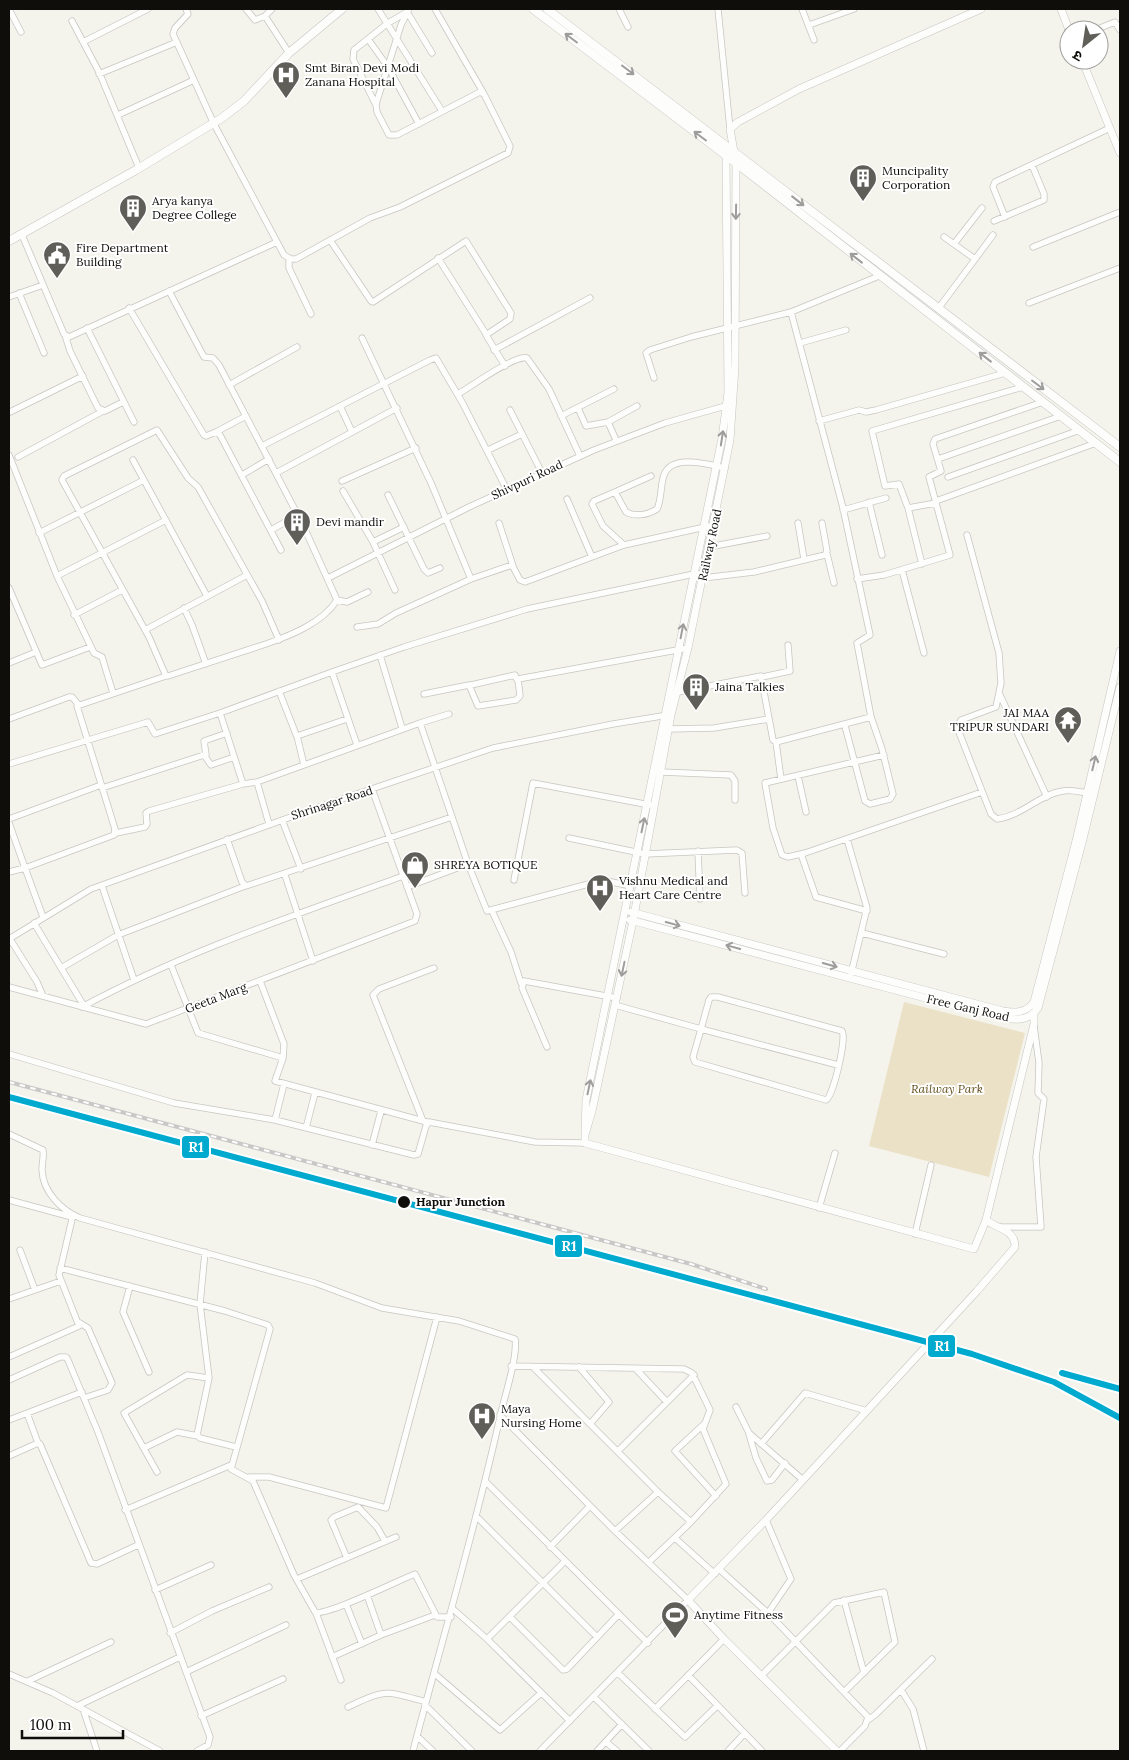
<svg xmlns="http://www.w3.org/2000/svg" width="1129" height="1760" font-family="Lora,'Noto Sans Devanagari',serif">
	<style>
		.green { fill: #ebe1c7 }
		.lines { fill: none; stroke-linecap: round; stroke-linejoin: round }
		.minor-casing { stroke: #c7c6c2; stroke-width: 7 }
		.tertiary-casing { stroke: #c7c6c2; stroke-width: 8 }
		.secondary-casing { stroke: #c7c6c2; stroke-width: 9 }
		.minor { stroke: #fdfdfc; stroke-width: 5.5 }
		.tertiary { stroke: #fdfdfc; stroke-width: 7 }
		.secondary { stroke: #fdfdfc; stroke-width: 8 }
		.rail-casing { stroke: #cac8c7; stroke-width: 4 }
		.rail { stroke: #fff; stroke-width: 2; stroke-dasharray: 5.5; stroke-linecap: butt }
		.tertiary-bridge-casing { stroke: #c7c6c2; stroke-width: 8; stroke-linecap: butt }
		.tertiary-bridge { stroke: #fdfdfc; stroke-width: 7 }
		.rail-1-casing { stroke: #fff; stroke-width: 10 }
		.rail-1 { stroke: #00a9ce; stroke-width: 6 }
		.oneway { stroke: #9e9d9b }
		.stop-dot { fill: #0f0e0a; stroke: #fff; stroke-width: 2 }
		.labels { text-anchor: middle; stroke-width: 4; stroke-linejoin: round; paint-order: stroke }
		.poi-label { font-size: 12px; fill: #0f0e0a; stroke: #fff; text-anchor: start }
		.street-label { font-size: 12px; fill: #0f0e0a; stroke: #fff }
		.park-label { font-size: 12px; font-style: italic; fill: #64511f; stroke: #fff }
		.stop-label { font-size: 12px; font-weight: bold; fill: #0f0e0a; stroke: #fff; text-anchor: start }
		.line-badge { stroke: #fff; stroke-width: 2 }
		.badge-label { font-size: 14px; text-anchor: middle; font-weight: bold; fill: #fff }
	</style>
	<rect width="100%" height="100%" fill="#f4f3ec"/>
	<path class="green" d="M904 1002 1025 1033 989 1177 869 1146Z"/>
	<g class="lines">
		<g class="minor-casing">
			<path id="minor" d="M9 9 21 32
				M186 9 188 14 175 28 173 34 214 124 284 255 291 259H296L370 218 400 207 508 153 510 146 484 94 480 92 397 135H389L377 112 376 104 401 25 409 9
				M246 9 255 20 265 16
				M272 9 265 16 289 53
				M378 9 442 111
				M435 9 484 94
				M619 9 628 27
				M718 9 730 129
				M802 9 814 40
				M72 21 99 72 139 168
				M809 25 854 9
				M1095 30 1115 22 1120 30
				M368 39 388 67 419 124
				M83 42 148 9
				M99 74 177 42
				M376 105 353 59 354 50 388 23 407 12 432 53
				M118 115 194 80
				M1005 217 993 187 995 182 1110 128
				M994 221 1044 200V194L1032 165
				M22 235 64 334 69 337 277 242
				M944 237 975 259
				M330 240 371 301 373 302 466 241 511 313 510 319 486 335 505 366
				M954 244 982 208
				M1033 247 1120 212
				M438 258 486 334
				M289 259V268L311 314
				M169 291 204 357 213 358 219 365 303 525 337 600C323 623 289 636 266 644L168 676H166L149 637 62 480 64 476 157 430 188 478 198 487 262 601 279 640
				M19 293 44 353
				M9 297 43 285
				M1029 303 1120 268
				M129 308 204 435 206 436 216 432 220 435 281 550
				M938 309 993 235
				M87 328 134 422
				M65 335 70 351 98 408 105 411 123 402
				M362 338 431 483 471 579 512 565 520 580 525 582 624 545 714 525
				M800 343 846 330
				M494 350 590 298
				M654 378 646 353 650 350 691 337 791 312 879 276
				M229 385 297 347
				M458 394C472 386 514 355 527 358L549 389 580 456
				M340 406 352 432
				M578 408 586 426 608 422 616 440
				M510 410 542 473
				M10 412 83 376
				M561 416 614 389
				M819 421 859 410 866 412 876 410 1005 373
				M608 422 637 406
				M216 432 246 416
				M262 446 430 360 436 358 462 402 507 490
				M488 450 522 434
				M9 455 57 576 94 653 102 657 113 693
				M18 457 103 411
				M938 459 1061 416
				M133 460 207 596
				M276 473 397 408
				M242 475 269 459
				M651 476 615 492 626 512C635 517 648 515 657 509 662 499 660 486 664 475 672 453 710 465 725 468
				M948 477 1080 430
				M342 481 416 448
				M343 491 373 542 395 590
				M615 492 594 501 592 504 603 526 624 545
				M388 495 424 569 428 573 440 568
				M567 499 592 557
				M936 501 1096 443
				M869 502 882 555
				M936 503 929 477 941 471 933 444 935 439 1043 402
				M908 508 922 564
				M843 510 886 498
				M499 523 513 566
				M798 523 804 559
				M271 530 298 515
				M39 533 144 480
				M967 535 999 653 1001 683 996 707 961 720 957 727 991 814 997 819C1022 816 1040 794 1063 791 1071 789 1080 792 1087 793
				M373 542 404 527
				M709 547 767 536
				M827 554 834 583
				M902 570 924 653
				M57 576 166 520
				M328 578 469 507 594 450 665 423 729 405
				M703 578 754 572 825 555 827 551 822 523
				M857 579 884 575 950 555 936 503 908 508 899 484 885 486 872 431 1023 387
				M9 588 42 665 90 647
				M337 600 347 602 368 592
				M184 608 192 625 206 664
				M74 615 122 590
				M357 627 378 624 396 613 471 579
				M145 630 247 575
				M380 655 402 728
				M9 663 36 652
				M332 672 404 647 527 609 694 574H703
				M762 677 790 671 788 645
				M471 685 515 675 517 680
				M279 691 297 737
				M673 693 761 676 773 740 776 742 871 717 857 643 870 635 843 508 791 312
				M424 694 469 685 478 706 516 700 520 696 518 679 688 648
				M1000 695 1047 797
				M220 713 332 672 357 745
				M9 719 69 697H72L78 704
				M420 723 449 714
				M845 726 865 801 870 804 890 799 893 794 882 749 871 717
				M669 729 714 728 769 719
				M776 742 781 779
				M206 755 204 741 227 733
				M884 755 765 783 773 828 782 855 788 857 805 853 982 792
				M9 764 148 722 155 734 220 713 243 784 257 782
				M304 765 420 723 468 864 487 911 596 882 607 881 631 886
				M661 772 731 775 735 781V800
				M798 776 806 812
				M102 788 204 755 211 765 234 757
				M9 819 101 785
				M282 820 301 869
				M9 823 25 868 114 835 115 829 77 706 166 676
				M269 824 257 782 304 765 297 736 347 719
				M116 833 145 827 147 824 146 813 149 811 243 784
				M569 838 645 854 737 850 742 853 745 893
				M227 839 242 882 246 886 452 817
				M847 839 867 908 851 974
				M698 851 700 899
				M801 854 816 897 867 911
				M9 872 25 868 43 917
				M285 875 313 961
				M514 880 533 783 650 805
				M102 886 134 980
				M407 887 468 864
				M492 911 511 952 521 983
				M34 923 84 1006
				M862 933 944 954
				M9 939 91 889 327 804 493 748 613 724 668 715
				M10 939 37 982 43 996
				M171 965 198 1033 283 1058
				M61 968 118 935 245 886
				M260 981 284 1044 283 1058 275 1081 427 1122
				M9 987 146 1024 415 921 417 914 372 789
				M615 1005 701 1029 693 1057 695 1062 826 1100C833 1097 847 1038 842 1031L718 997H711L709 1000 701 1029 838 1065
				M82 1007C184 952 295 915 403 876
				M547 1047 522 988 524 981 617 998
				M9 1054 174 1103 275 1120 414 1155 418 1154 426 1126 429 1122 535 1142 585 1143
				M275 1120 284 1084
				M423 1121 373 995 379 989 434 968
				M306 1128 315 1093
				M9 1134 43 1150C44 1157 42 1163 42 1170 43 1192 61 1210 80 1218L315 1283 382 1308 459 1321 515 1339C518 1357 504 1398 500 1417 475 1530 442 1640 413 1751
				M372 1145 381 1111
				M9 1200 72 1217
				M819 1208 835 1153
				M999 1227H1041L1036 1157 1044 1099 1038 1093 1039 1063 1034 1026
				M915 1234 931 1165
				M20 1250 35 1290
				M205 1252 200 1304 209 1378 197 1435 200 1438 236 1447
				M60 1268 225 1311 268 1325 270 1329 231 1469 253 1481 294 1575 315 1612C325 1617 399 1580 415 1574L437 1617H451
				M130 1286 123 1312 149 1372
				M9 1299 61 1281
				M80 1323 88 1328 112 1383 108 1390 84 1398
				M9 1357 79 1326 59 1275 73 1215
				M511 1366 684 1369 692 1373 710 1410 703 1429 726 1484 691 1522 658 1492 615 1531
				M533 1367 658 1492
				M579 1367 609 1402 590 1424
				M636 1369 666 1401
				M9 1380 60 1357H66L68 1360 98 1432 210 1737 208 1745 197 1751
				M736 1407 749 1433 803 1480
				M27 1413 38 1443
				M500 1415 615 1531 688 1600 540 1751
				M9 1420 82 1392
				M704 1424 675 1451 716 1496
				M749 1434 756 1458 767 1481 772 1480 785 1463
				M761 1444 805 1393 867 1411
				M144 1448 177 1432 198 1436
				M618 1451 694 1375
				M9 1456 38 1443 40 1444 91 1563 97 1564 138 1545
				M157 1472 124 1413 187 1375 209 1378
				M249 1477H269L386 1508 437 1317
				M486 1482 648 1643
				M125 1510 231 1465
				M476 1516 597 1637
				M766 1520 791 1579 770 1610V1615L868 1717 865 1726 840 1751
				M675 1538 715 1574
				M550 1547 590 1506
				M347 1558 331 1520 334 1517 358 1507 377 1527 385 1541
				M649 1562 691 1522
				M719 1569 770 1615
				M297 1579 396 1537
				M155 1590 211 1565
				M844 1600 864 1673
				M346 1604 362 1644
				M453 1609 487 1639 570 1721
				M316 1613 341 1680
				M510 1617 563 1670 567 1669 618 1615
				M170 1633 212 1611 269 1587
				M381 1635 435 1615
				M487 1639 564 1562
				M332 1657 381 1635 367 1595
				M186 1672 286 1625
				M618 1673 685 1737 717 1706
				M9 1674 53 1693 160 1751
				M435 1674 500 1730 541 1693
				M688 1675 762 1751
				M761 1676 834 1603 884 1592 895 1642 845 1691
				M28 1681 111 1642
				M901 1690 913 1709 924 1751
				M594 1697 649 1751
				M425 1705 472 1751
				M77 1706 180 1657
				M348 1707C386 1688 386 1691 426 1702
				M83 1709 97 1751
				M655 1709 724 1639
				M201 1716 283 1679
				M868 1720 875 1715 932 1659
				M417 1736 433 1751
				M606 1742 617 1751
				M597 1751 622 1724
				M728 1751 744 1734"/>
		</g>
		<g class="tertiary-casing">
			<path id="tertiary" d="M981 9 799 89 738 122 730 129 736 163 735 367 730 440 688 648 671 715 633 921 592 1111 585 1135V1143L974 1249 986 1220 1034 1024V1014
				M1061 9 1069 30
				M1082 60 1120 153
				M631 912 1003 1011C1016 1013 1026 1013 1034 1002L1076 841 1120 651
				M630 920 986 1014C1005 1018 1026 1026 1038 1008L1083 839 1120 687
				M585 1130 586 1100 722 438 728 393 726 155
				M977 1291 1015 1247C1015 1229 997 1229 986 1220
				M837 1751 724 1639 688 1600 766 1520 874 1403"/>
		</g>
		<g class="secondary-casing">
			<path id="secondary" d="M533 9 736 163 1120 462
				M547 9 1120 447
				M9 241 136 170 222 118 244 101 289 53 342 9"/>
		</g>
		<use href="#minor" class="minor"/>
		<use href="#tertiary" class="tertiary"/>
		<use href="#secondary" class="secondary"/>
		<g class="rail-casing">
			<path id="rail" d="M9 1082 691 1264 766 1289
				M9 1097 972 1354 1054 1382 1120 1418"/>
		</g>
		<use href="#rail" class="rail"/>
		<g class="tertiary-bridge-casing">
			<path id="tertiary-bridge" d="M874 1403 977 1291"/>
		</g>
		<use href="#tertiary-bridge" class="tertiary-bridge"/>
		<g class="rail-1-casing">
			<path id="rail-1" d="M9 1097 972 1354 1054 1382 1120 1418
				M1062 1373 1120 1389"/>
		</g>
		<use href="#rail-1" class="rail-1"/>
	</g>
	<defs><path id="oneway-shaft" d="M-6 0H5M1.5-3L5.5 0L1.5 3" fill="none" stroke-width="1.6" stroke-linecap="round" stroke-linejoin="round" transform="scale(1.25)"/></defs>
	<g class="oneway">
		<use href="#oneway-shaft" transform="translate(571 38) rotate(-143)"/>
		<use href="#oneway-shaft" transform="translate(628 70) rotate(37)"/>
		<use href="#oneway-shaft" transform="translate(700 136) rotate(-143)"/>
		<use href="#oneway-shaft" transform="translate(798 201) rotate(38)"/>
		<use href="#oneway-shaft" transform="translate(736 212) rotate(91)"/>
		<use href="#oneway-shaft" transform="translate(856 258) rotate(-142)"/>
		<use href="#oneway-shaft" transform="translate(985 357) rotate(-142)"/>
		<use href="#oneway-shaft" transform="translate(1038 385) rotate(37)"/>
		<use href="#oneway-shaft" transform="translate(722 438) rotate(-81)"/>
		<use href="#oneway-shaft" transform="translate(682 631) rotate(-79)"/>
		<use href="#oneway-shaft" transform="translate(1094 763) rotate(-77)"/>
		<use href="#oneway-shaft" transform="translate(643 825) rotate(-78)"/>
		<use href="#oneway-shaft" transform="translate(673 924) rotate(15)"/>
		<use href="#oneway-shaft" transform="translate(733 947) rotate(-165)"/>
		<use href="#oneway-shaft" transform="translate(830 965) rotate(16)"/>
		<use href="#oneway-shaft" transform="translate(623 969) rotate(102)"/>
		<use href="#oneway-shaft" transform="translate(589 1087) rotate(-78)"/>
	</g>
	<defs>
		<g id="hospital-pin" transform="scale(1.4375)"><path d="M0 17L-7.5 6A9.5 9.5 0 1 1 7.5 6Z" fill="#5f5e59" stroke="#fff"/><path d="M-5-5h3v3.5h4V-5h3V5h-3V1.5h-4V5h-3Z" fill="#fff"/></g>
		<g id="building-pin" transform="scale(1.4375)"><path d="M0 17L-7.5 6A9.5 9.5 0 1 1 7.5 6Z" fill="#5f5e59" stroke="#fff"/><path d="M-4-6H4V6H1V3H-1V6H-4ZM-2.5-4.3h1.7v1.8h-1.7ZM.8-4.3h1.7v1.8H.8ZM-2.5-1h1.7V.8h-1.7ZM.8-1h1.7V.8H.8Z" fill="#fff"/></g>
		<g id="civic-pin" transform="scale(1.4375)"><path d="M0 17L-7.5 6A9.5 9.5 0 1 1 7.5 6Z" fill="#5f5e59" stroke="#fff"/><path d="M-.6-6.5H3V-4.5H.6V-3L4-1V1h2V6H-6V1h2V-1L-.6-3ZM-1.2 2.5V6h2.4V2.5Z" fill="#fff"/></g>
		<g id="temple-pin" transform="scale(1.4375)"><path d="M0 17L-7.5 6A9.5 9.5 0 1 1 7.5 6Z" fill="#5f5e59" stroke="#fff"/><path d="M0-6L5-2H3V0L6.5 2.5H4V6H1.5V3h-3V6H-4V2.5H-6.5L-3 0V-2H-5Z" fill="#fff"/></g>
		<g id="shop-pin" transform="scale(1.4375)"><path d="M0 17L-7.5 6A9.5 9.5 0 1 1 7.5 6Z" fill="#5f5e59" stroke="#fff"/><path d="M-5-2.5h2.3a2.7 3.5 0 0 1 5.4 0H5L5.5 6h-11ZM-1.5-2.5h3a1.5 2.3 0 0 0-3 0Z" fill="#fff"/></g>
		<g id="stadium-pin" transform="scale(1.4375)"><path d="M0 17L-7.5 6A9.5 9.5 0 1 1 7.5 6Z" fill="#5f5e59" stroke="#fff"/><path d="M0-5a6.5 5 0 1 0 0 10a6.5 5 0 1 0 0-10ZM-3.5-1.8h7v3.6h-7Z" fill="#fff"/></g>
	</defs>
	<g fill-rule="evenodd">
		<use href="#hospital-pin" x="286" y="75"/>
		<use href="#building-pin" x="863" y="178"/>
		<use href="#building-pin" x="133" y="208"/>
		<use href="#civic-pin" x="57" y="255"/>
		<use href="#building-pin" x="297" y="522"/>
		<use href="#building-pin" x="696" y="687"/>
		<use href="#temple-pin" x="1068" y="720"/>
		<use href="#shop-pin" x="415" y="865"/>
		<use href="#hospital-pin" x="600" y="888"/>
		<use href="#hospital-pin" x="482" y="1416"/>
		<use href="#stadium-pin" x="675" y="1615"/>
	</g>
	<circle class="stop-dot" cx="404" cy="1202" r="7"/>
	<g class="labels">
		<g class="poi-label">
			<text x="305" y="72">Smt Biran Devi Modi<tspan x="305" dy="14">Zanana Hospital</tspan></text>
			<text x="882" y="175">Muncipality<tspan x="882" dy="14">Corporation</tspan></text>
			<text x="152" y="205">Arya kanya<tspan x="152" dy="14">Degree College</tspan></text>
			<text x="76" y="252">Fire Department<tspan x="76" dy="14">Building</tspan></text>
			<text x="316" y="526">Devi mandir</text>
			<text x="715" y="691">Jaina Talkies</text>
			<text x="1049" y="717" text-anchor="end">JAI MAA<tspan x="1049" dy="14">TRIPUR SUNDARI</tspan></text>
			<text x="434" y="869">SHREYA BOTIQUE</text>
			<text x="619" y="885">Vishnu Medical and<tspan x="619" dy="14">Heart Care Centre</tspan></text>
			<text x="501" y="1413">Maya<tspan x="501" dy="14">Nursing Home</tspan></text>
			<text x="694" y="1619">Anytime Fitness</text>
		</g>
		<g class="street-label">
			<text transform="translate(527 480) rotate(-25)" y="4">Shivpuri Road</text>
			<text transform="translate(710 545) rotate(-78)" y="4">Railway Road</text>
			<text transform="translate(332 803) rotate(-18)" y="4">Shrinagar Road</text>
			<text transform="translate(216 998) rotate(-21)" y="4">Geeta Marg</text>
			<text transform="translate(968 1008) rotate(13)" y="4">Free Ganj Road</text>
		</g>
		<g class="park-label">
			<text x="947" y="1093">Railway Park</text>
		</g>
		<g class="stop-label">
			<text x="416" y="1206">Hapur Junction</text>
		</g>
	</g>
	<g class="line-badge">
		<rect x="181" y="1135" width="29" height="24" rx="5" fill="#00a9ce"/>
		<rect x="554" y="1234" width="29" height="24" rx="5" fill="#00a9ce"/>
		<rect x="927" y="1334" width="29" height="24" rx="5" fill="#00a9ce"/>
	</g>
	<g class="badge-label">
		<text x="196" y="1152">R1</text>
		<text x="569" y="1251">R1</text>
		<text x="942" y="1351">R1</text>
	</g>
	<rect width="1129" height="1760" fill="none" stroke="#0f0e0a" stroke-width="20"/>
	<g transform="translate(1084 45) rotate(210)"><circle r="24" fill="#ffffff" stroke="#9f9f9d"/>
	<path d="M0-4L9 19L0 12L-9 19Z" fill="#5f5e59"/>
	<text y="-8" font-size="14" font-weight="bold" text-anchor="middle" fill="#0f0e0a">उ</text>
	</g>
	<path d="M22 1730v8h101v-8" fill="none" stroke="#0f0e0a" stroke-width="2.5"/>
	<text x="30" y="1730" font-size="15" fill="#0f0e0a" stroke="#ffffff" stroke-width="4" paint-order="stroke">100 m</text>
</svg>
